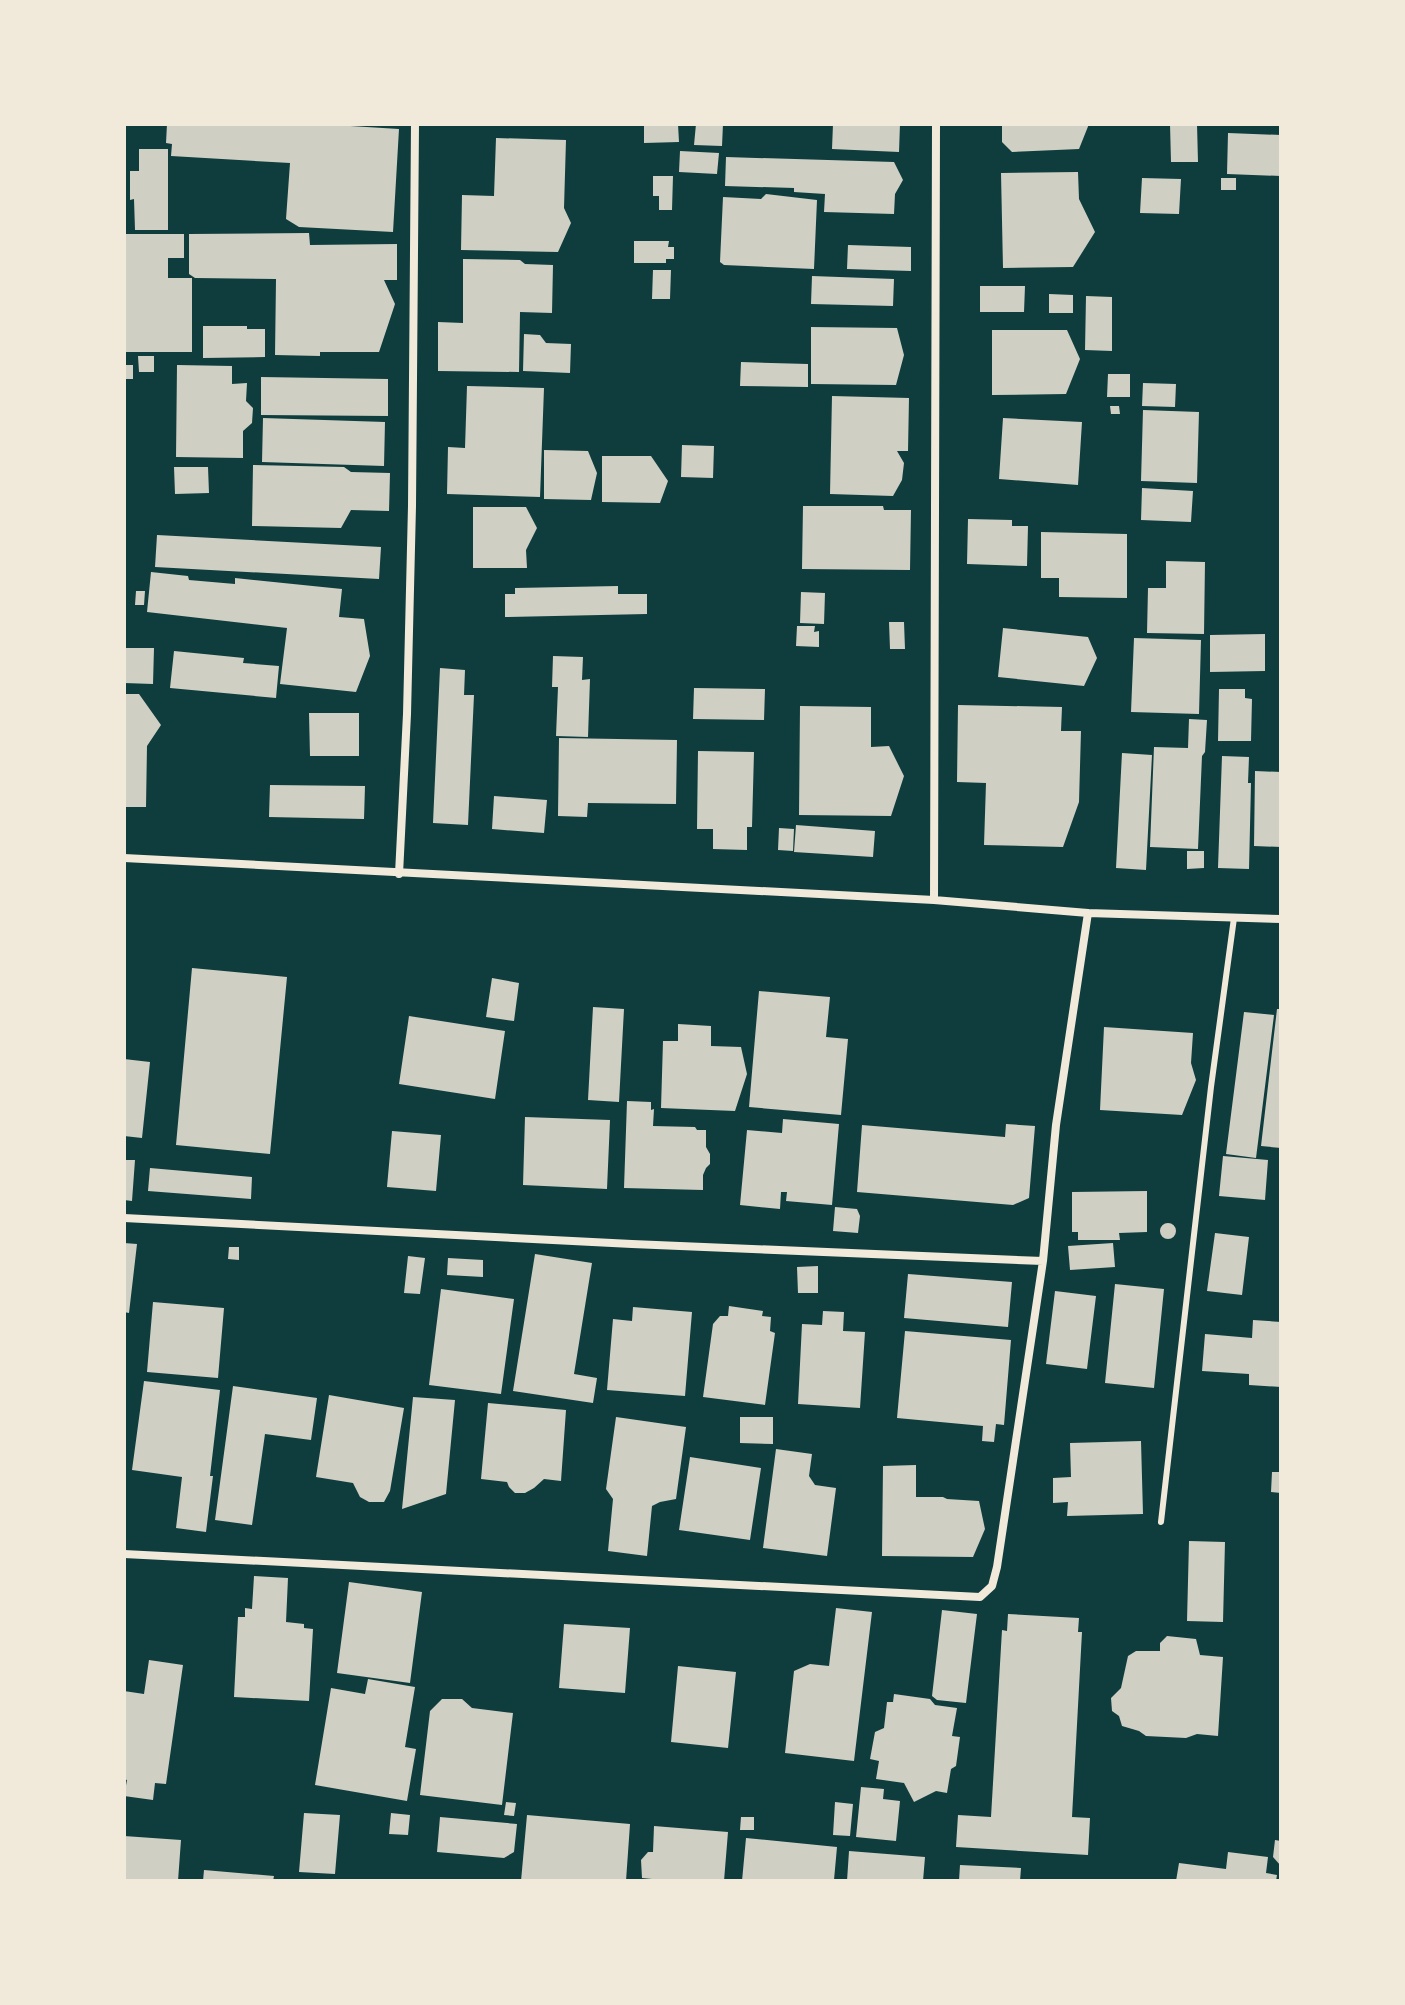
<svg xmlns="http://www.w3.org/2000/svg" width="1405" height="2005" font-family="Mulish,sans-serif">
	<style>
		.building { fill: #cfcfc3 }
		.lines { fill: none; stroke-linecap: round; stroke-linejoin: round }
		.service { stroke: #f1e9da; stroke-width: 6 }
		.minor { stroke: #f1e9da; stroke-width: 8 }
	</style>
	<rect width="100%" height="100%" fill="#0f3d3e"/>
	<path class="building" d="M167 124H318L399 129 393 232 299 227 286 219 290 163 171 156 172 144 166 143Z
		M644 124H678L679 142 644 143Z
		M696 124H723L722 146 694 145Z
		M833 124H900L899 152 832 149Z
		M1002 124H1089L1079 149 1012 152 1002 142Z
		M1170 124H1197L1198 162H1171Z
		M1228 133 1281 135V176L1227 174Z
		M496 138 566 140 564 208 571 223 558 252 461 250 462 195 494 196Z
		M139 149H168V230H135L134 199 130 200V171H139Z
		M680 151 719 153 717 174 679 172Z
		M726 157 894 162 903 180 895 194 894 214 824 212 825 194 794 192V188L725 186Z
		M1078 172 1079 199 1095 232 1073 267 1003 268 1001 173Z
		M653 176H673L672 210H659V196H653Z
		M1142 178 1181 179 1179 214 1140 213Z
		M1221 178H1236V190H1221Z
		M766 194 817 200 814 269 724 265 720 262 723 197 761 199Z
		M309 233 310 245 397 244V280H384L395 304 379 352H320V356L275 355 276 279 195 278 189 274V234Z
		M124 234H184V258H168V278H192V352H124Z
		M634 241H669L668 247H674V259H666V263H634Z
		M848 245 911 247V271L847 269Z
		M463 259 520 260 525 264 553 265 552 313 520 312 519 372 438 371V322L463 323Z
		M653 270H671L670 299H652Z
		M812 276 894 279 893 306 811 304Z
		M980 286H1025L1024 312H980Z
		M1049 294 1073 295V313H1049Z
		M1086 296 1112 297V351L1085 350Z
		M203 326H247V329H265V357L203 358Z
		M811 327 897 328 904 355 896 385 811 384Z
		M992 330H1067L1080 359 1066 394 992 395Z
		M524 334 540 335 546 343 571 344 570 373 523 371Z
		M138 356H154V372H139Z
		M741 362 808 364V387L740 386Z
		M124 365H133V379H124Z
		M177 365 232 366V384L247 383 246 401 253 408 252 423 243 431V458L176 457Z
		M1108 374H1130V397H1107Z
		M261 377 388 379V416L261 415Z
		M1143 383 1176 384 1175 407 1142 406Z
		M467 386 544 388 540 497 447 494 448 447 465 448Z
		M832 396 909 398 908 451H897L904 463 902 480 893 496 830 494Z
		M1110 406H1119L1120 414H1111Z
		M1143 410 1199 412 1197 483 1141 481Z
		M263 418 385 422 384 466 262 462Z
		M1003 418 1082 422 1078 485 999 479Z
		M682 445 714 446 713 478 681 477Z
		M544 450 588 451 597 473 591 500 544 499Z
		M602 456H651L668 481 660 503 602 502Z
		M253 465 344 467 351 472 390 473 389 511 351 510 341 528 252 526Z
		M174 467H208L209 493 175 494Z
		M1142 488 1193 491 1191 522 1141 520Z
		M803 506H883L884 510H911L910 570 802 569Z
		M473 507H526L537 528 526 550 527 568H473Z
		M968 519 1012 520V526H1028L1027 566 967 564Z
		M1041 532 1127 534V598L1059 597V578H1041Z
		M157 535 381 547 379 579 155 567Z
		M1166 561 1205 562 1204 634 1147 633 1148 588H1166Z
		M151 572 188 576 189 580 235 584V578L342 589 339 617 364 619 370 656 356 692 280 684 287 628 147 612Z
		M618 586V594H647V614L505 617V594H515V588Z
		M136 591H145L144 605H135Z
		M801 592 825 593 824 624 800 623Z
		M889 622H904L905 649H890Z
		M797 626H815L814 632 819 631V647L796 646Z
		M1003 628 1088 637 1097 658 1084 686 998 677Z
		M1265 634V671L1210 672V635Z
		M1134 638 1201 640 1199 714 1131 712Z
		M124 648H154L153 684 124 683Z
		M174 651 244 658 243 663 279 666 276 698 170 688Z
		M553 656 583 657 582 680 590 679 588 737 556 736 558 687H552Z
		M440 668 465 670 464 695H474L468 825 433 823Z
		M694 688 765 689 764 720 693 719Z
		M1219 689H1245V698L1252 699 1251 741H1218Z
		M124 694H139L161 725 147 746 146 807H124Z
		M958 705 1062 707 1061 731H1081L1079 802 1063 847 984 845 986 783 957 782Z
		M800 706 871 707V747L889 746 904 776 891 816 799 815Z
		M309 713H359V756H310Z
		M1189 719 1207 720 1205 752 1202 756 1198 849 1150 847 1154 747 1188 748Z
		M559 738 677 740 676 804 588 803 587 817 558 816Z
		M698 751 754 752 752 827H747V850L713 849V829H697Z
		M1122 753 1152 755 1146 870 1116 868Z
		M1222 756 1249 757 1248 783H1251L1249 869 1218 868Z
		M1255 771 1281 772V847L1254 846Z
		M270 785 365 786 364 819 269 817Z
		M494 796 547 800 544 833 492 829Z
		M796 825 875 831 873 857 794 852Z
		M779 828 794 829 793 851 778 850Z
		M1187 851H1204V868L1187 869Z
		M192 968 287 977 270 1154 176 1145Z
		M492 978 519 983 514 1021 486 1017Z
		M759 991 830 997 826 1037 848 1039 841 1115 749 1107Z
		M593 1007 624 1009 619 1102 588 1100Z
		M1277 1009H1281V1148L1261 1146Z
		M1244 1012 1274 1015 1256 1158 1226 1154Z
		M409 1016 505 1031 495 1099 399 1084Z
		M678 1024 711 1026V1046L741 1047 747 1074 735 1111 661 1108 663 1041H678Z
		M1104 1027 1193 1033 1191 1063 1196 1080 1182 1115 1100 1110Z
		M124 1059 150 1062 142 1138 124 1136Z
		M627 1101 651 1102V1110L654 1109 653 1126 695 1127 697 1130H706V1147L710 1154V1164L706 1168 703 1175V1190L624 1188Z
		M525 1117 610 1120 607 1189 523 1185Z
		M783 1119 839 1124 832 1205 786 1201 787 1192H781L780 1209 740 1205 747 1130 782 1133Z
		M1006 1124 1035 1126 1029 1198 1013 1205 857 1192 862 1125 1005 1137Z
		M392 1131 441 1135 436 1191 387 1187Z
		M1223 1156 1268 1160 1265 1200 1219 1196Z
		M124 1160H135L132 1201 124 1200Z
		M150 1168 252 1177 251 1199 148 1191Z
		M1147 1191V1232L1119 1233 1120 1240H1078V1232H1072V1192Z
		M835 1207 857 1209 860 1216 858 1233 833 1231Z
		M1160 1231a8 8 0 1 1 16 0a8 8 0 1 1-16 0Z
		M1215 1233 1249 1237 1242 1295 1207 1291Z
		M124 1243 137 1244 129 1313 124 1312Z
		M1113 1243 1115 1267 1070 1270 1068 1246Z
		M229 1247H239V1260L228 1259Z
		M535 1254 592 1263 574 1374 597 1378 593 1403 513 1391Z
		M408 1256 425 1258 420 1294 404 1293Z
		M448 1258 483 1260V1277L447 1275Z
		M818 1266V1293H798L797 1267Z
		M908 1274 1012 1282 1008 1327 904 1318Z
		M1115 1284 1164 1289 1154 1388 1105 1383Z
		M441 1289 514 1299 501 1394 429 1385Z
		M1055 1291 1096 1296 1087 1369 1046 1364Z
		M153 1302 224 1308 218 1378 147 1372Z
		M729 1306 763 1311 762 1316 771 1317 770 1331 775 1333 765 1405 703 1397 713 1324 720 1316H728Z
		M633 1307 692 1312 685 1396 607 1390 613 1319 632 1321Z
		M823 1311 844 1312 843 1331 865 1332 860 1408 798 1404 802 1324 822 1325Z
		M1253 1320 1281 1322V1387L1249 1385V1374L1202 1371 1205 1334 1252 1338Z
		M905 1331 1011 1340 1004 1425 996 1424 994 1442 982 1441 983 1426 897 1418Z
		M144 1381 220 1390 210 1476H213L206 1532 176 1528 182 1477 132 1470Z
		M233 1386 317 1398 311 1440 265 1434 252 1525 215 1520Z
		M329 1395 404 1408 390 1491 384 1502H369L360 1497 353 1483 316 1477Z
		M413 1397 455 1400 446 1494 402 1509Z
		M488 1403 566 1410 561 1481 544 1479 534 1488 525 1493H515L509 1487 507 1482 481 1479Z
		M616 1417 686 1427 676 1499 660 1502 652 1506 647 1556 608 1551 613 1499 606 1489Z
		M740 1417H773V1444L740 1443Z
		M1141 1441 1143 1514 1067 1516 1068 1502 1053 1503V1478L1071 1477 1070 1443Z
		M776 1449 812 1454 809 1476 815 1485 836 1488 827 1556 763 1548Z
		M690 1457 761 1468 750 1540 679 1530Z
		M916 1465V1497H943L947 1499 979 1501 985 1529 973 1557 882 1556 883 1466Z
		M1272 1472H1281V1493L1271 1492Z
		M1189 1541 1225 1542 1223 1622 1187 1621Z
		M254 1576 288 1578 286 1622 304 1624V1628L313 1629 309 1701 234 1697 238 1617H245V1608L252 1609Z
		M349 1582 422 1592 410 1683 337 1673Z
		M836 1608 872 1612 854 1761 785 1753 794 1671 810 1664 829 1666Z
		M942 1610 977 1614 966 1703 937 1700 932 1696Z
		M1008 1614 1079 1618 1078 1632H1082L1072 1817 1090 1818 1088 1855 956 1847 958 1815 991 1817 1002 1630 1007 1631Z
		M564 1624 630 1628 625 1693 559 1688Z
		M1167 1636 1196 1639 1200 1655 1223 1657 1218 1736 1197 1734 1186 1738 1146 1736 1139 1731 1122 1726 1119 1716 1112 1711 1111 1698 1121 1688 1128 1656 1136 1651H1160V1643Z
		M149 1660 183 1665 166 1784 155 1783 153 1800 124 1796 127 1780 124 1779V1691L144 1694Z
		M678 1666 736 1672 728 1748 671 1742Z
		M368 1679 415 1687 405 1747 416 1749 407 1801 315 1785 331 1688 365 1694Z
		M894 1694 930 1699 935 1705 957 1708 952 1736 960 1737 956 1766 951 1769 947 1793 936 1791 914 1802 904 1783 876 1779 879 1761 870 1759 875 1732 884 1728 887 1702H893Z
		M442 1699H462L472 1708 513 1713 502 1805 420 1795 430 1711Z
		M861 1787 884 1789 883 1799 900 1801 896 1841 856 1837Z
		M506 1802 516 1803 514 1816 504 1815Z
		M835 1802 853 1804 850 1836 833 1835Z
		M304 1813 340 1815 335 1874 299 1872Z
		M391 1813 410 1815 408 1835 389 1834Z
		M527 1815 630 1824 626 1881H521Z
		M440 1817 517 1824 514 1852 504 1858 437 1852Z
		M741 1817H754V1830H740Z
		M654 1826 728 1832 724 1881H651L652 1879 642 1878 641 1860 648 1852H653Z
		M124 1836 181 1840 178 1881H124Z
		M746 1838 837 1847 834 1880 742 1881Z
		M1275 1840 1281 1841V1866L1273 1857Z
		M849 1851 925 1857 923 1881H847Z
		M1228 1852 1268 1857 1266 1873 1277 1875 1276 1881H1176L1179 1863 1226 1869Z
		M960 1865 1021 1868 1020 1881H959Z
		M204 1870 274 1876 273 1881H203Z"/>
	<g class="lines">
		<path class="service" d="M1161 1522 1211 1087 1234 918"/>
		<path class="minor" d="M124 858 934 900 1088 913 1281 919
			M399 874 407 714 412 506 415 124
			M934 900 936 124
			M124 1218 632 1244 1043 1261
			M124 1554 980 1597 992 1586 997 1567 1043 1261 1056 1125 1088 913"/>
	</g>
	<rect width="1405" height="2005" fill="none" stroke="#f1e9da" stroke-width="252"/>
</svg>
